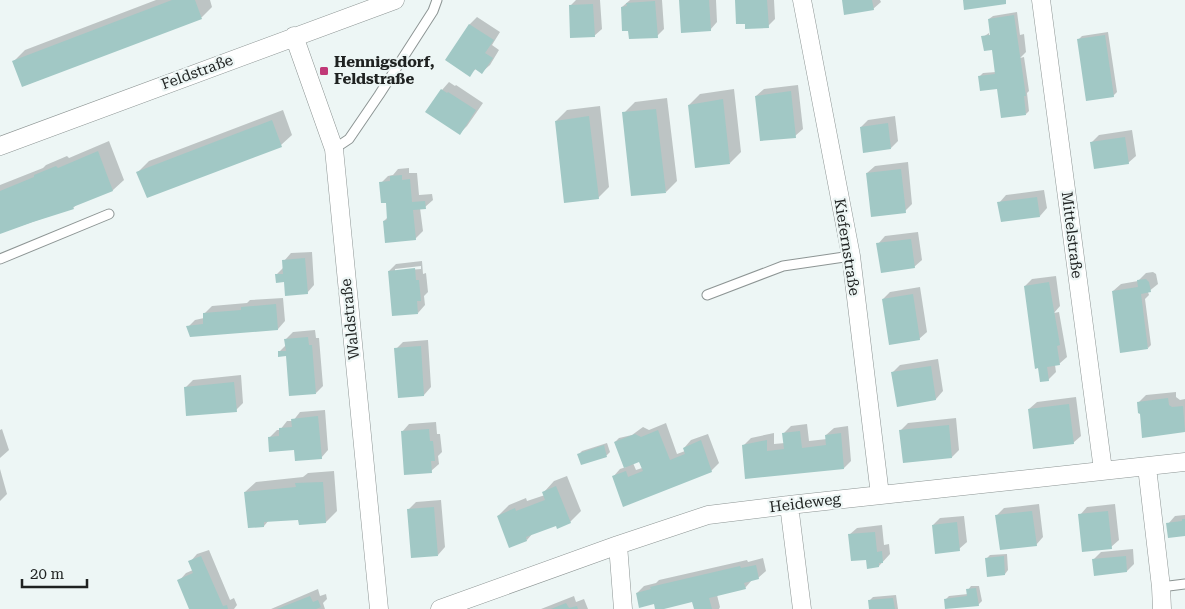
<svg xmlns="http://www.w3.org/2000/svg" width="1185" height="609" font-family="'Roboto Serif',serif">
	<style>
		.shadow { fill: #0003; fill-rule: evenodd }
		.building { fill: #a1c8c5 }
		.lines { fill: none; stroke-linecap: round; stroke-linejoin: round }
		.service-casing { stroke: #8d9594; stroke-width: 11 }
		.minor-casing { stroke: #8d9594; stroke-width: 19 }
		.service { stroke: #fff; stroke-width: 9 }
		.minor { stroke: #fff; stroke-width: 18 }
		.poi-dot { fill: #c03877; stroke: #edf6f5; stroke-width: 2 }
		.labels { text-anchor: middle; stroke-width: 4.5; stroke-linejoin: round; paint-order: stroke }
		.poi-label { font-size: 15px; font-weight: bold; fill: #1f2221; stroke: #edf6f5; text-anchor: start }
		.street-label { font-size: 15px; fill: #1f2221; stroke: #edf6f5 }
	</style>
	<rect width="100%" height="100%" fill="#edf6f5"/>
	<path class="shadow" d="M156 0H210L212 7 202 17 23 86 14 61 25 50Z
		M576 0H600L602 29 594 36 570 6Z
		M630 0H662L664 29 657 36 622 7Z
		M680 0H716L717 22 710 30Z
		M736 0H774L775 19 768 26 746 22Z
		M844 0H880L881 2 873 9Z
		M1017 12 1020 35 1024 34 1026 52 1020 58 1024 57 1029 91 1027 93 1029 111 1026 114 998 87 979 77 983 73 996 72 993 49 983 37 989 33 990 43H992L989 19 993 16Z
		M477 17 500 32 492 45 499 50 490 65 482 72 477 68 469 75 446 60 470 24Z
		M1108 32 1117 92 1113 96 1079 39 1082 36Z
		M449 82 455 86 456 85 483 103 467 126 460 133 442 90Z
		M798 85 803 129 795 136 756 96 764 89Z
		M734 89 741 152 730 163 689 105 700 94Z
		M667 98 677 181 666 192 624 113 635 102Z
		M600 106 609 187 598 198 556 121 567 110Z
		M283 110 292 135 281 145 138 172 149 161Z
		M895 116 898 141 891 148 861 127 868 120Z
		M1132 130 1136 156 1128 163 1091 143 1099 135Z
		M109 141 124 180 113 190 77 204 73 208 0 233V185L43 168 46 165 67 156 69 158Z
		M908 162 912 204 905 211 867 173 875 166Z
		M409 168V173H417L419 195 432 194 433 200 425 207 420 208 423 231 415 239 384 221 388 217 387 201 381 183 388 176 393 175 398 169Z
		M1044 190 1047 208 1040 216 999 203 1006 195Z
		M918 232 922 260 914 267 878 244 885 236Z
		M312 252 314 285 307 293 276 275 284 267V261L291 253Z
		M422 261 423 274 426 273 428 292 424 296 425 305 418 313 389 271 396 264ZM421 266V269L395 271V269Z
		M1153 272 1156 274 1158 284 1148 292 1149 295 1145 299 1151 345 1148 348 1113 291 1121 284 1138 281 1146 273Z
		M1056 276 1060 306 1054 313 1059 312 1067 357 1059 364 1055 365 1056 372 1048 380 1025 286 1032 279Z
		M920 287 927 332 919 339 883 299 890 292Z
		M283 298 285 321 278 329 191 336 188 327 195 320 204 318V314L212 306 247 303 250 300Z
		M315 330 316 338H319L323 386 316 393 287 355 279 352 286 345V339L293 332Z
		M428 340 431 387 424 395 399 397 396 349 403 342Z
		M938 359 943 391 936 399 898 405 892 373 900 365Z
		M241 375 243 403 236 410 186 387 193 380Z
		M1176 392V397L1180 400 1185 399V431L1143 436 1141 414 1138 403 1146 395Z
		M1076 397 1081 436 1073 443 1029 409 1037 402Z
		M325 410 328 450 321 458 270 437 277 430H280L287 421H293L300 412Z
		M956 418 959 450 952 457 901 430 908 423Z
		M436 422 437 434H440L442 452 438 456 439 464 431 471 402 432 409 424Z
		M666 423 677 454 685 451 684 448 691 440 708 434 719 463 711 471 624 505 613 477 620 469 626 467 615 442 619 438 632 435 643 427 649 430ZM639 460 642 468 636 470 633 463Z
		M807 424 809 441 827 439 826 435 834 428 848 426 851 461 844 468 747 478 744 445 751 438 774 433V444L785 443 784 433 791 426Z
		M2 429 9 450 0 458V430Z
		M607 443 610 452 607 455 582 464 579 454 582 451Z
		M0 469 7 494 0 501Z
		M334 471 337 511 326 522 299 518 269 520 264 526 245 492 256 482 303 477 308 473Z
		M567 476 581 511 570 522 556 524 533 533 527 540 498 516 509 505 526 498 527 501 545 495 544 492 554 481Z
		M441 500 445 547 438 555 409 509 416 502Z
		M1039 504 1043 537 1036 545 997 515 1004 508Z
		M1115 504 1119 540 1111 547 1080 515 1087 507Z
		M1185 515V538V535L1168 524 1175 516Z
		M964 516 967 542 959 549 933 525 940 518Z
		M882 525 884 545 889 544 890 554 879 566 867 559 849 535 857 528Z
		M1133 549 1134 564 1127 571 1093 560 1101 552Z
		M209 550 230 600 234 598 237 605 234 609H190L179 581 186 573 193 570 190 562 197 554Z
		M1007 554 1008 570 1005 574 987 558 990 555Z
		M763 558 766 571 758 578 752 580 745 588 717 595 720 607 719 609H695L693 601 657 609 655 602 637 593 644 586 656 583 659 580 747 560 748 562Z
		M971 586H979L982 601 978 605 946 599 949 596 968 594V590Z
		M318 589 320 596 326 594 327 599 323 603 325 609H271Z
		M896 595 898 609H871L869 601 873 597Z
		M574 596 576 602 584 599 588 609H541Z"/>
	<path class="building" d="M172 0H195L202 19 22 87 12 61Z
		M679 0H709L711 31 681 33Z
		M735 0H767L769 28 745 29V24H736Z
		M842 0H872L874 10 844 15Z
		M963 0H1006V4L964 10Z
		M655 1 658 38 629 39 628 31H622L621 7 627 6 626 3Z
		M593 4 595 37 570 38 569 5Z
		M1014 15 1026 96H1024L1026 115 1001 118 997 89 980 91 978 76 995 74 992 50 984 51 981 36 990 35 988 19Z
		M469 24 494 40 485 53 493 58 482 74 475 69 470 77 445 60Z
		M1105 35 1114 97 1086 101 1077 39Z
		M441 89 447 93 448 92 476 110 460 135 425 112Z
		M791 91 796 138 760 141 755 96Z
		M723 99 730 164 695 168 688 105Z
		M656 109 666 193 631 196 622 112Z
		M589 116 599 199 564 203 555 121Z
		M272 120 282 147 147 198 136 172Z
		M888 123 891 149 863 153 860 127Z
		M1125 137 1129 164 1094 169 1090 142Z
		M98 151 113 191 73 207 74 209 33 222 0 234V191L34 177V175L56 166 58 168Z
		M901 169 906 213 871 217 866 173Z
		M402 175V180L410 179 412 202 425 201 426 209 413 210 416 240 385 243 383 221 387 220 386 203H381L379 182 390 181V176Z
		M1037 197 1040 217 1001 222 997 202Z
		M911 239 915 268 881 273 876 243Z
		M305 258 308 294 285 296 284 282 276 283 275 274H283L282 260Z
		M415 268 416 280H419L421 301H417L418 314 392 316 388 271Z
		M1146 279 1149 282 1151 292 1141 294 1148 349 1120 353 1112 291 1138 287 1137 280Z
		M1049 282 1060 345 1057 346 1060 365 1047 367 1049 381 1040 382 1038 368 1035 369 1024 286Z
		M913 294 920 340 889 345 882 299Z
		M276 304 278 330 190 337 186 326 203 324V313L241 310V307Z
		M308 337 309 345H312L316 394 289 396 286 356 278 357V351H286L284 339Z
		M421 346 424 396 398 398 394 348Z
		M931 366 936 400 897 407 891 372Z
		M234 382 237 412 186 416 184 387Z
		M1168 398 1169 405 1172 407 1183 406 1185 432 1142 438 1140 414 1138 413 1137 402Z
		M1069 404 1074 444 1033 449 1028 409Z
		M318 416 322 459 295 461 294 450 269 452 268 437 279 436V428L292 427 291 419Z
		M949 425 952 458 903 463 899 430Z
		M429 429 430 441H433L435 461H431L432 473 404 475 401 431Z
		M658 430 670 460 685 454 683 448 701 440 712 472 623 507 612 476 626 471 628 477 643 471 639 462 624 468 614 442 635 434 641 437Z
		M800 431 802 448 826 445 825 435 841 433 844 469 745 479 742 445 767 440V451L784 449 782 433Z
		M604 445 607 457 581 465 577 454Z
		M323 482 326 523 299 525 298 520 264 522V527L248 528 244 492 296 487 295 483Z
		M556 486 571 523 557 529 556 526 526 537 527 541 509 548 497 516 515 508 516 511 545 500 542 492Z
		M434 507 438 556 411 558 407 509Z
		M1032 511 1037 546 1000 550 995 515Z
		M1108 511 1112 549 1082 552 1078 514Z
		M1182 519H1185V536L1168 538 1166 523 1182 521Z
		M957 522 960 551 935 554 932 525Z
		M875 532 877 552 882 551 883 563H879V567L867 569 866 560 851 561 848 534Z
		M201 556 223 606 227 605 228 609H189L177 580 193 573 188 561Z
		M1004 556 1005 575 987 577 985 558Z
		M1126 556 1127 572 1094 576 1092 559Z
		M756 565 759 579 744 583 746 589 709 598 712 609H694L692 602 664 609H655L654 604 639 608 636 593 651 589 650 587 740 566 741 568Z
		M976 588 979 606 945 609 944 599 967 596 966 589Z
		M310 596 313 602 318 600 321 607 316 609H277Z
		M893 598 895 609H869L868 600Z
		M566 603 569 608 577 606 578 609H551Z"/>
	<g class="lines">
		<g class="service-casing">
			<path id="service" d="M334 149 349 139 379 95 433 11 437 0
				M0 259 109 214
				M707 295 783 266 851 256
				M1161 587 1185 584"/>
		</g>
		<g class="minor-casing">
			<path id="minor" d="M802 0 851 256 880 495
				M1041 0 1103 470
				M294 36 334 149 379 609
				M0 146 395 0
				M1147 467 1161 587 1162 609
				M789 505 802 609
				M618 545 623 609
				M440 609 618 545 708 515 789 505 1185 462"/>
		</g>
		<use href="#service" class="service"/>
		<use href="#minor" class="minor"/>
	</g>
	<rect class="poi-dot" x="319" y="66" width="10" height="10" rx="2.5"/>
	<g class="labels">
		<g class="poi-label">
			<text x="334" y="67">Hennigsdorf,<tspan x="334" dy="17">Feldstraße</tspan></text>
		</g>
		<g class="street-label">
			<text transform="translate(197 72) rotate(-20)" y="5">Feldstraße</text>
			<text transform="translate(1072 235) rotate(83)" y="5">Mittelstraße</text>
			<text transform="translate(847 247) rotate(81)" y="5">Kiefernstraße</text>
			<text transform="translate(350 319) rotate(-96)" y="5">Waldstraße</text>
			<text transform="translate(805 503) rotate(-7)" y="5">Heideweg</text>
		</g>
	</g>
	<path d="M22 579v8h65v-8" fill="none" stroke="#1f2221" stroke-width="2.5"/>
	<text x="30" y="579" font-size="15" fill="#1f2221" stroke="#edf6f5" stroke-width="4" paint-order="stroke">20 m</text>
</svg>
